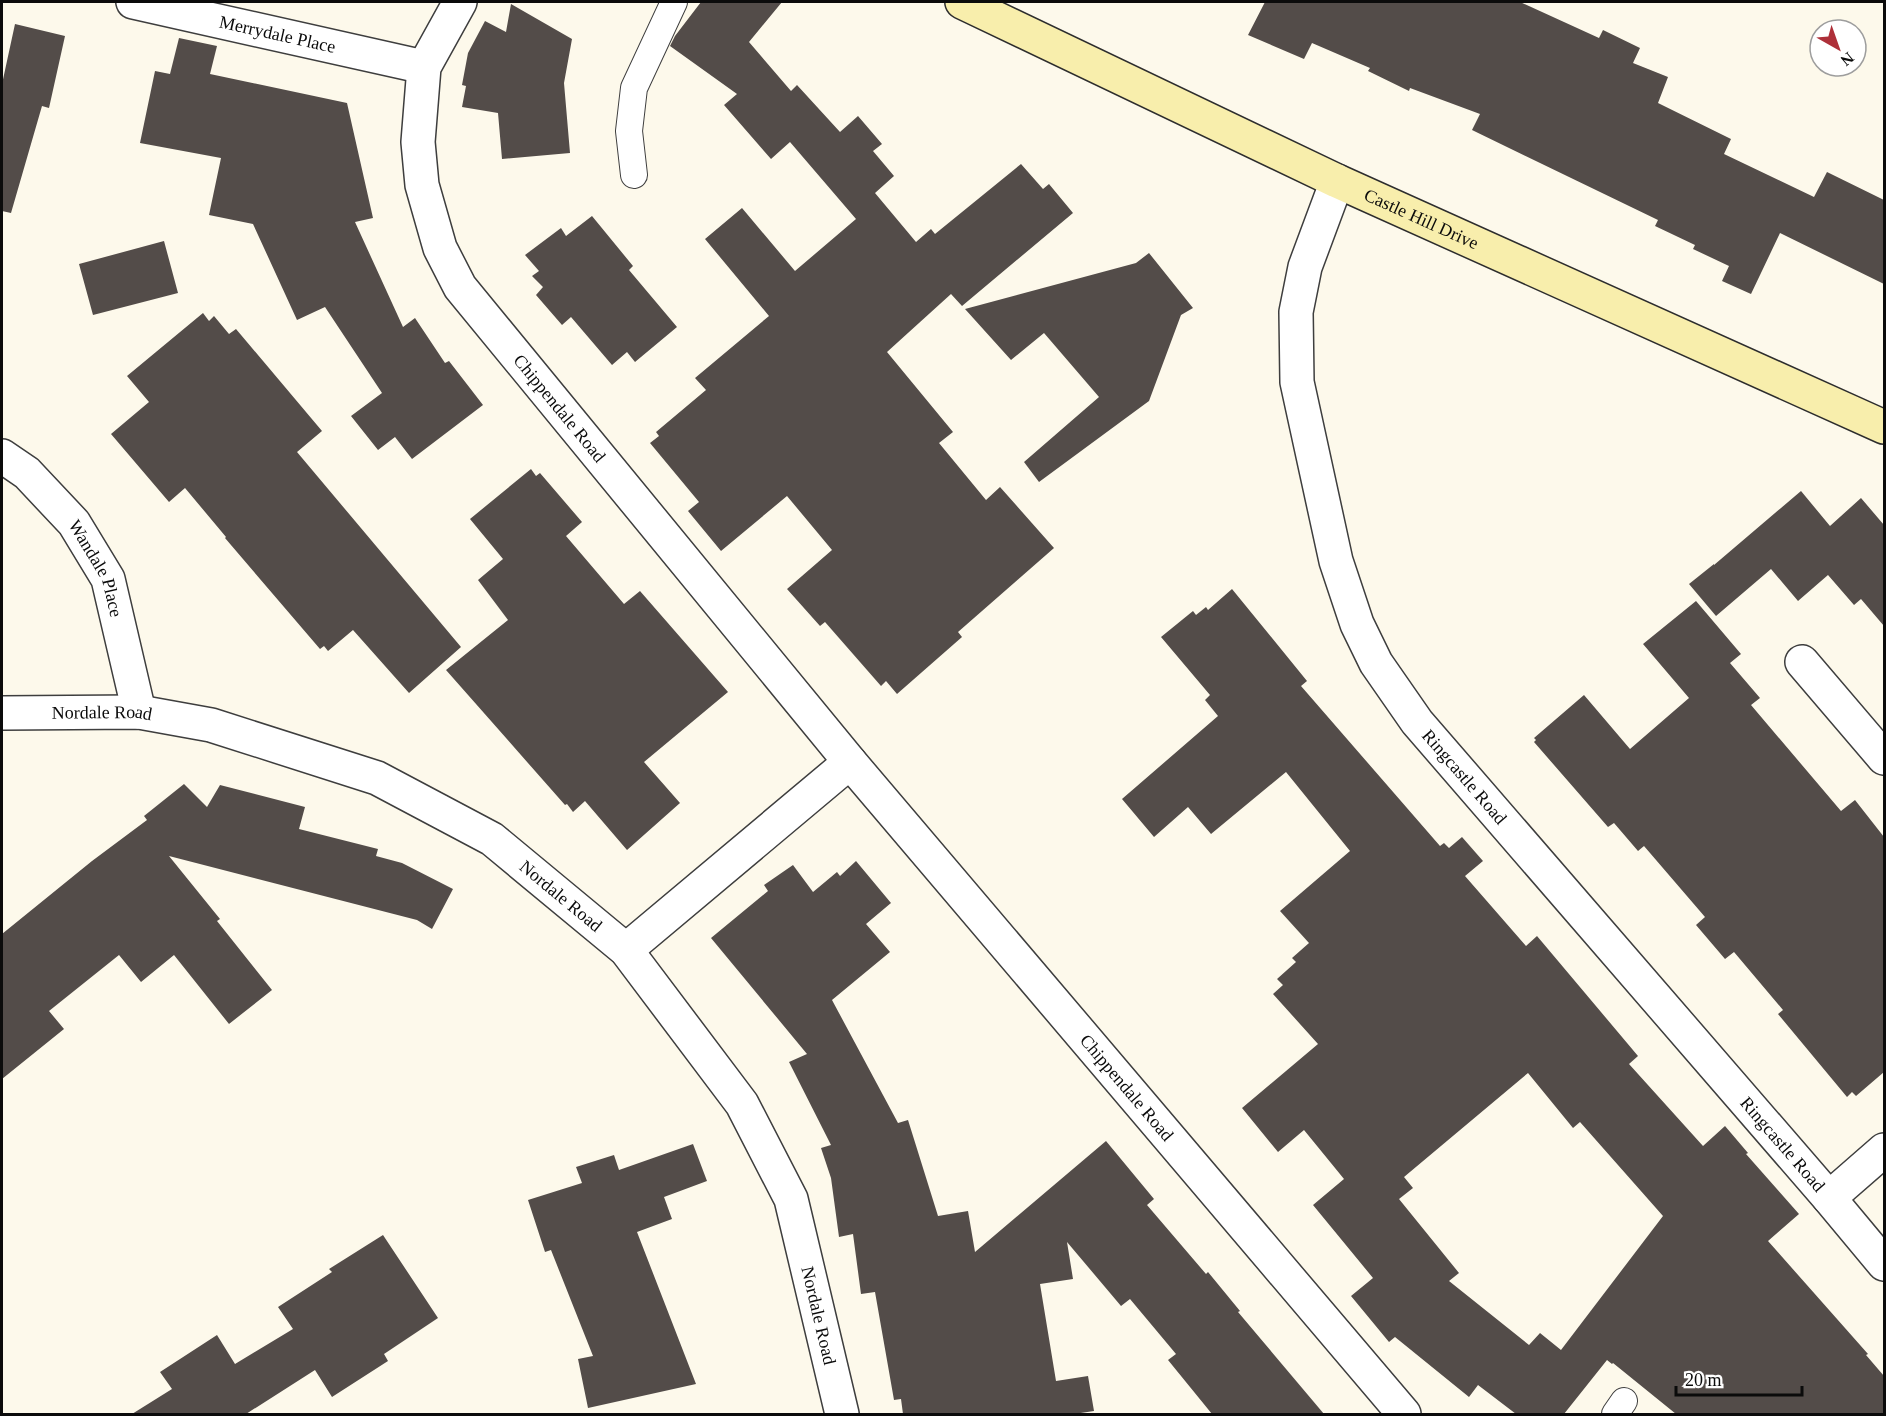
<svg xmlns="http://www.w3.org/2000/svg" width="1886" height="1416" font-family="'Times New Roman',serif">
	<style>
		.building { fill: #534c49; fill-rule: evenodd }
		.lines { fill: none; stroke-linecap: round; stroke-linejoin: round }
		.lane-casing { stroke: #3e3e3e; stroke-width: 28 }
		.street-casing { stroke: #3e3e3e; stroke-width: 36 }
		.secondary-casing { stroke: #2d2d2d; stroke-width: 36 }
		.lane { stroke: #fff; stroke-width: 26 }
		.street { stroke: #fff; stroke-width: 33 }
		.secondary { stroke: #f8eeac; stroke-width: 33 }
		.labels { text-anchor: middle; stroke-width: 6; stroke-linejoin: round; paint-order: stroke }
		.street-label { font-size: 18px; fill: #0b0b0b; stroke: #fff }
	</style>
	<rect width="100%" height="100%" fill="#fdf9eb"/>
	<path class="building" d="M701 2H782L749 42 791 91 797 85 840 132 858 116 882 144 873 151 894 176 875 193 916 242 931 229 935 234 1021 164 1043 189 1049 184 1073 213 962 306 951 294 887 352 953 432 939 443 986 500 1000 487 1054 548 958 632 962 637 897 694 886 681 881 686 825 622 820 626 787 589 832 550 787 496 721 551 688 511 699 502 650 443 659 436 656 432 706 390 695 378 769 316 705 239 742 208 795 271 856 219 790 142 771 159 724 105 737 94 670 46 675 36Z
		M1265 2H1520L1599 38 1603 30 1640 48 1633 63 1668 77 1658 103 1731 139 1724 154 1814 197 1827 172 1884 200V284L1780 233 1751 294 1722 281 1729 266 1693 249 1695 245 1655 226 1658 220 1472 130 1480 114 1410 88 1409 91 1368 71 1370 68 1312 43 1304 59 1248 35Z
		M511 4 572 39 564 83 570 153 502 159 498 113 462 107 466 86 462 85 468 53 485 21 506 32Z
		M15 24 65 36 49 108 42 106 11 213 2 211V84Z
		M179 38 217 46 210 74 347 103 373 218 355 222 403 327 415 318 445 363 449 361 483 405 412 459 395 437 378 450 351 416 382 393 325 307 297 320 253 224 209 215 221 158 140 143 155 71 170 74Z
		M592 216 633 266 629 270 677 327 635 362 627 352 612 365 571 317 562 325 536 295 543 287 532 276 539 271 525 255 561 228 566 236Z
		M164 241 178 293 93 315 79 264Z
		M1149 253 1193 308 1181 315 1149 401 1039 482 1024 462 1099 397 1044 333 1011 360 965 309 1136 263Z
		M203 313 209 321 214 316 229 334 236 329 322 431 297 452 461 647 409 693 353 630 328 651 324 646 320 649 225 538 226 537 185 488 169 502 111 434 149 402 127 376Z
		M531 469 536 476 540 473 582 522 566 536 624 604 640 591 728 692 644 762 680 803 627 850 585 801 573 812 567 804 565 805 446 670 508 620 478 580 503 559 470 519Z
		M1801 491 1830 526 1861 498 1884 525V626L1861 599 1854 605 1828 575 1798 601 1771 569 1716 616 1689 584 1714 564V565Z
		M1232 589 1307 681 1301 686 1440 846 1444 843 1449 848 1462 837 1483 861 1465 876 1526 946 1537 936 1638 1056 1629 1064 1703 1146 1725 1126 1748 1153 1746 1154 1799 1214 1768 1241 1868 1354 1866 1355 1884 1376V1414H1676L1613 1363 1612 1364 1607 1360 1564 1414H1516L1478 1385 1469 1397 1395 1337 1389 1342 1351 1296 1373 1278 1313 1205 1344 1179 1304 1130 1278 1152 1242 1108 1318 1044 1273 994 1283 985 1277 979 1296 962 1292 958 1309 943 1280 911 1350 851 1286 772 1211 834 1188 807 1154 837 1122 799 1218 716 1205 700 1210 695 1161 637 1193 611 1196 615 1206 607 1208 610ZM1528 1073 1573 1128 1580 1122 1663 1216 1561 1350 1540 1333 1529 1345 1449 1281 1459 1273 1399 1199 1413 1188 1404 1177Z
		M1696 601 1741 654 1730 663 1760 698 1751 705 1841 811 1855 800 1884 837V1072L1856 1096 1852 1092 1847 1097 1778 1014 1783 1010 1734 952 1725 959 1696 925 1705 917 1644 846 1638 851 1614 823 1608 827 1534 742 1536 740 1534 738 1584 695 1630 749 1689 698 1643 644Z
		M184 784 207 807 220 785 305 807 299 829 378 849 376 856 402 863 453 889 432 929 417 920 169 856 220 919 217 921 272 990 229 1024 174 955 141 982 119 955 49 1011 64 1029 2 1079V934L92 861 147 820 144 816Z
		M856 861 891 903 866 924 890 952 832 1000 898 1123 908 1120 938 1216 968 1211 975 1252 1106 1141 1154 1199 1147 1205 1206 1274 1208 1272 1240 1311 1238 1312 1324 1414H1212L1168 1360 1176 1354 1130 1299 1121 1306 1067 1242 1073 1279 1040 1284 1056 1381 1088 1376 1094 1411 1074 1414H903L901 1399 894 1400 875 1292 861 1294 853 1234 839 1237 831 1178 821 1148 831 1145 789 1062 807 1054 711 938 768 891 764 885 793 865 813 892 837 872 840 876Z
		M693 1144 707 1181 664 1197 672 1219 637 1232 696 1384 588 1408 578 1359 593 1356 551 1250 545 1252 528 1200 582 1183 576 1167 614 1155 619 1170Z
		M383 1235 438 1318 384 1354 388 1361 332 1397 315 1370 246 1414H132L172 1389 160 1372 217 1335 235 1364 293 1329 278 1307 332 1272 329 1269Z"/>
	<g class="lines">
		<g class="lane-casing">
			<path id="lane" d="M634 175 629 131 634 88 674 2
				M1615 1414 1624 1401"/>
		</g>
		<g class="street-casing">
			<g id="street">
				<path id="s1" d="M133 2 424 67"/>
				<path id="s2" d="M460 2 424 67 418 142 422 185 440 248 460 287 850 762 1404 1414"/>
				<path id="s3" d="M1337 181 1305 267 1296 312 1297 382 1336 561 1357 624 1376 663 1417 722 1829 1198 1884 1264"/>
				<path id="s4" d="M2 456 27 473 74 523 108 579 139 712"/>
				<path d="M1802 662 1884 758"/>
				<path id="s5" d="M2 713 139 712 211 725 377 778 492 839 626 950 742 1104 791 1199 842 1414"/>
				<path d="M626 950 850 762"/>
				<path d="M1829 1198 1884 1150"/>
			</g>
		</g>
		<g class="secondary-casing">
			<g id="secondary">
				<path id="s6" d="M962 2 1337 181 1884 427"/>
			</g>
		</g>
		<use href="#lane" class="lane"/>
		<use href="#street" class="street"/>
		<use href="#secondary" class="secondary"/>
	</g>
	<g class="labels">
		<g class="street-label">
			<text dy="6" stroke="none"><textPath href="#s1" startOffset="148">Merrydale Place</textPath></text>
			<text dy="6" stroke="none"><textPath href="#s6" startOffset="508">Castle Hill Drive</textPath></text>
			<text dy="6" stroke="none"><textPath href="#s2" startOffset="459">Chippendale Road</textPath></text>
			<text dy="6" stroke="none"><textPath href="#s4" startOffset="150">Wandale Place</textPath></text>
			<text dy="6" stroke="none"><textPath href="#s5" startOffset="100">Nordale Road</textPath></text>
			<text dy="6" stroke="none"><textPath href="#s3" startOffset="645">Ringcastle Road</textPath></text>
			<text dy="6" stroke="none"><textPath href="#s5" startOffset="604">Nordale Road</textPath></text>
			<text dy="6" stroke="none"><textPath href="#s2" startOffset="1344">Chippendale Road</textPath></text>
			<text dy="6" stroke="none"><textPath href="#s3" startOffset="1131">Ringcastle Road</textPath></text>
			<text dy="6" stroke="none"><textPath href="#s5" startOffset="1108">Nordale Road</textPath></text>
		</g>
	</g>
	<rect width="1886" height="1416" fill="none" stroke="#0b0b0b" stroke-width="6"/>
	<g transform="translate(1838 48) rotate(140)"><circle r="28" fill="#ffffff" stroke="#9d9d9d" stroke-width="1.5"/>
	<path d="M0-4.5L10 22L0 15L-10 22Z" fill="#ae3039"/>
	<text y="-9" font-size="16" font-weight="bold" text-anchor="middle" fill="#0b0b0b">N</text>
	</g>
	<path d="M1676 1386v9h126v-9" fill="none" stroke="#0b0b0b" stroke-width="3"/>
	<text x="1685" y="1386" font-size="18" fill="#0b0b0b" stroke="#ffffff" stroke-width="4.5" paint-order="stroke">20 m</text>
</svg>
